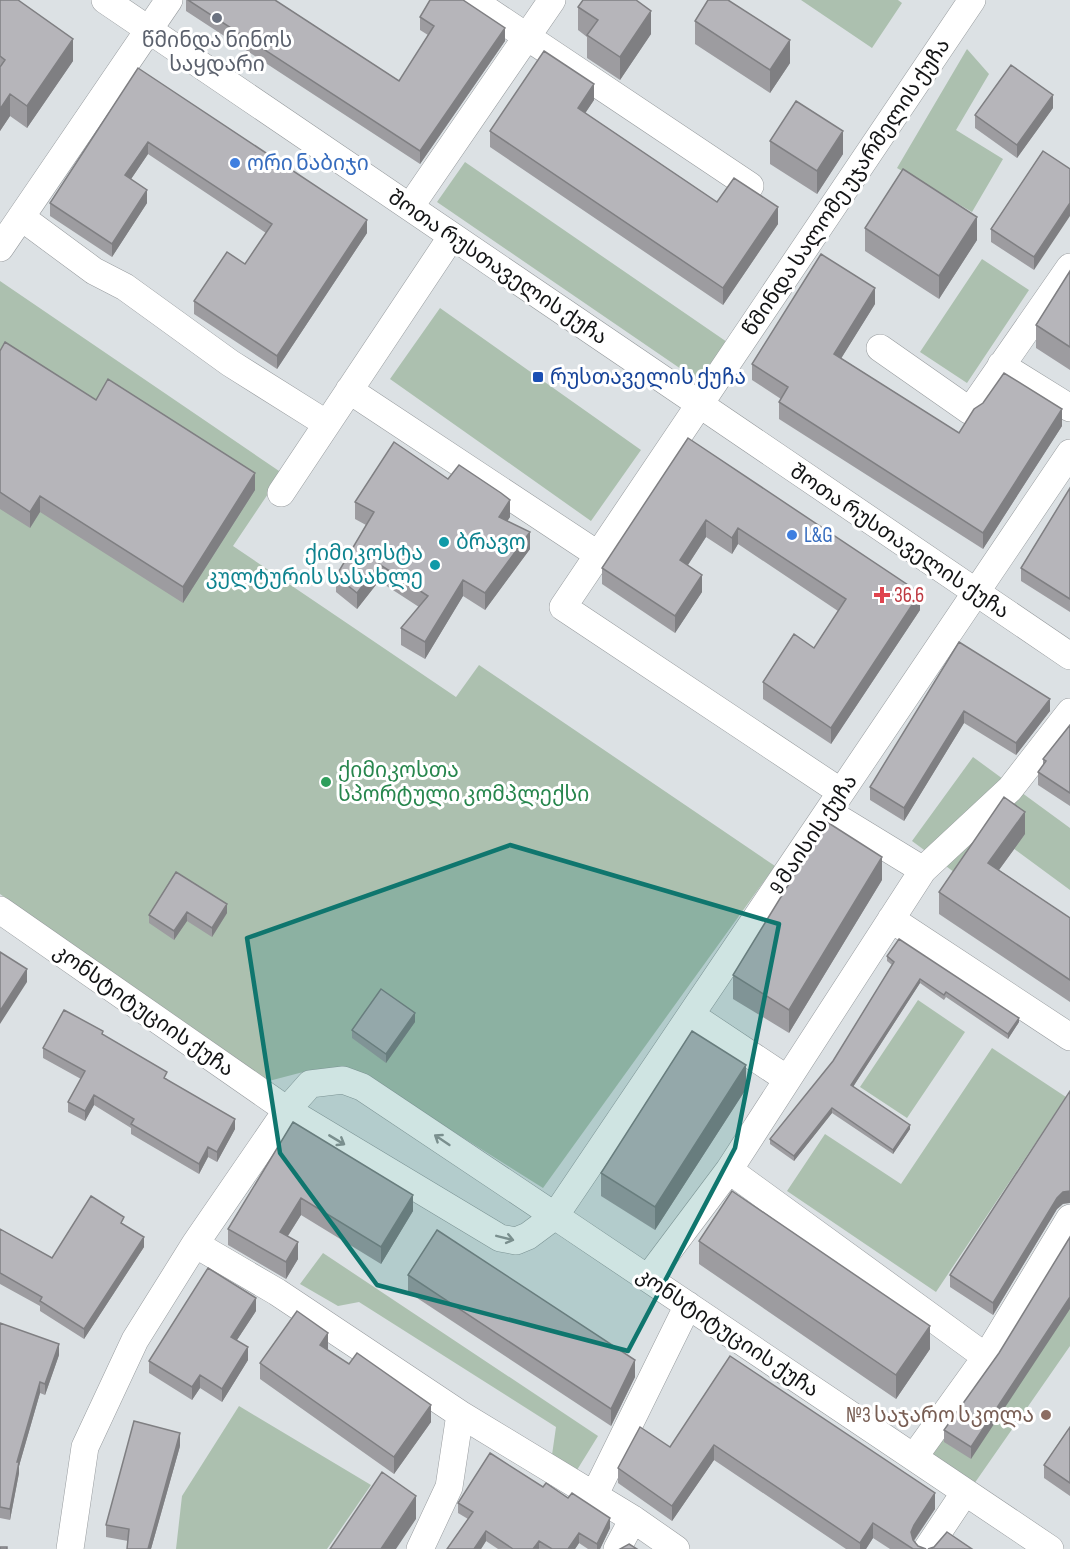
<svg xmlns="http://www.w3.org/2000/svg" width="1070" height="1549" font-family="'Sofia Sans Condensed','Noto Sans Georgian',sans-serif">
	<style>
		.green { fill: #acc0af }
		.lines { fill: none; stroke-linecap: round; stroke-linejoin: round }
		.minor-casing { stroke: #979b9e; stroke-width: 28 }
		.minor { stroke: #fff; stroke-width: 27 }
		.wall { fill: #9d9ca0 }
		.shaded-wall { fill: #7f7f82 }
		.building { fill: #b6b5ba; stroke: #7f7f82; stroke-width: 1.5 }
		.oneway { stroke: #959596 }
		.marked { fill: #0f766e; fill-opacity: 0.2; stroke: #0f766e; stroke-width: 4.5; stroke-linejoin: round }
		.worship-dot { fill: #6b7280; stroke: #fff; stroke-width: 2 }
		.shop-dot { fill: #3f7fe0; stroke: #fff; stroke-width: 2 }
		.transit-dot { fill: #1a4fb4; stroke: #fff; stroke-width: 2 }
		.culture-dot { fill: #0f9aa8; stroke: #fff; stroke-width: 2 }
		.health-dot { fill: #e0444e; stroke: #fff; stroke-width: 2 }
		.leisure-dot { fill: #2e9e5b; stroke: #fff; stroke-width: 2 }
		.education-dot { fill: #8d6e63; stroke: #fff; stroke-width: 2 }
		.labels { text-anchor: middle; stroke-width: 6; stroke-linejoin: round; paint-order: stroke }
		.worship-label { font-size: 21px; fill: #5b616d; stroke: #fff }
		.shop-label { font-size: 21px; fill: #366cbe; stroke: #fff; text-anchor: start }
		.street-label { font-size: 21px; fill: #131415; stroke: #fff }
		.transit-label { font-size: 21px; fill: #164399; stroke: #fff; text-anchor: start }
		.culture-label { font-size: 21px; fill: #0d838f; stroke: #fff; text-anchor: start }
		.health-label { font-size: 21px; fill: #be3a42; stroke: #fff; text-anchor: start }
		.leisure-label { font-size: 21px; fill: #27864d; stroke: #fff; text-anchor: start }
		.education-label { font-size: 21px; fill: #785e54; stroke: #fff; text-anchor: end }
	</style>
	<rect width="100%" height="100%" fill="#dce1e4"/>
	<path class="green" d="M801 0H898L902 3 872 48Z
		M967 49 989 74 956 130 1003 159 972 212 897 168Z
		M465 162 727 342 700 382 437 202Z
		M982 259 1029 290 967 383 920 352Z
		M0 281 282 473 233 546 456 697 479 665 775 866 543 1188 357 1071H307L265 1082 0 894Z
		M440 308 641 450 591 521 390 379Z
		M973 757 1070 828V890L990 831 958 875 912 841Z
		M918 1000 965 1032 907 1118 860 1087Z
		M992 1048 1066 1097 936 1292 787 1191 825 1134 901 1184Z
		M323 1253 598 1436 577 1470 552 1455 556 1427 359 1302 338 1306 300 1284Z
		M1070 1290V1346L974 1484 930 1454Z
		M239 1406 371 1485 327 1549H176L182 1496Z"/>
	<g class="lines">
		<g class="minor-casing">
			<path id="minor" d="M105 0 1070 656
				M472 0 750 186
				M410 207 552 0
				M21 217 94 271 125 287 230 363 327 424
				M0 248 169 0
				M880 348 970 411 1070 267
				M1001 365 1070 408
				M349 390 597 554
				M281 493 452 236
				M841 792 563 607 972 0
				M828 812 923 870
				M0 910 287 1110 500 1238 516 1241 528 1236 555 1216 362 1087 343 1080 310 1084 287 1110 195 1244 135 1340 85 1447 70 1549
				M891 919 1070 1037
				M691 1015 787 1079
				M195 1244 277 1292 460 1414 633 1519 676 1549
				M648 1278 729 1170
				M986 1357 729 1170 923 870 1010 789 1070 712
				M914 1457 986 1357 1070 1218
				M594 1496 688 1305
				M420 1549 449 1487 460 1414
				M617 1549 633 1519
				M927 1549 965 1492
				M1050 1549 555 1216 1070 453"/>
		</g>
		<use href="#minor" class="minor"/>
	</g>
	<path class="wall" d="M0 0 73 61 27 128 10 116 0 131Z
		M186 0H275L399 81 428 35 420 30V17L505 41 420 164 186 11Z
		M578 7 651 34 620 80 587 58V37L578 30Z
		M695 21 790 63 770 93 695 44Z
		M138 68 367 233 277 369 194 314V301L245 264 266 233 148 154 131 179 147 203 112 257 50 216V203Z
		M594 100 585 113 717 202 778 224 723 305 490 147V131Z
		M1053 108 1017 158 975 128V115Z
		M770 141 843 154 817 194 770 164Z
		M1043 151 1034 270 991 242V229Z
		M865 228 977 240 939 299 865 251Z
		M1070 271V370L1036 348V325Z
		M875 304 841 358 959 433 1062 426 983 549 779 419V402L781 399 752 380V364Z
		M0 351 255 490 183 603 40 512 30 528 0 509Z
		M688 438 920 610 831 744 763 699V682L814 648 838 611 738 544 732 554 706 537 688 565 702 592 675 633 602 584V568Z
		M448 479 510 517 507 521 530 549 485 610 463 596 425 659 401 645V628L419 607 379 581 357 609 336 592V576L366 525 355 519V502Z
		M1070 488V612L1021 581V568Z
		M959 642 1050 711 1016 755 964 723 904 821 870 800V787Z
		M1070 725V806L1038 785V772L1043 765V759Z
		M1025 834 999 870 1070 918V1002L939 914V892Z
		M176 872 227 913 212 937 187 921 174 940 149 923V915Z
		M882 880 789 1033 733 999V975Z
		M887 956 1019 1022 1008 1039 946 997 944 1000 920 983 853 1087 910 1129 893 1154 832 1113 794 1161 770 1144V1139L833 1061 892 965 887 961Z
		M415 1022 386 1063 352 1038V1030Z
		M103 1035 167 1079 235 1129 217 1162 208 1157 199 1174 131 1134V1128L94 1105 85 1121 68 1112V1102L81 1079 43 1058V1048Z
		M746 1089 655 1230 601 1196V1173Z
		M293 1122 413 1211 381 1264 301 1215 288 1236 298 1259 286 1279 228 1245V1229Z
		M1063 1204 1057 1209 993 1315 950 1287V1275Z
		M124 1225 144 1247 84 1339 40 1311V1306L0 1284V1229L52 1258Z
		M699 1241 930 1349 896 1399 699 1264Z
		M408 1275 635 1377 611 1426 408 1292Z
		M256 1311 237 1340 248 1360 222 1402 200 1388 192 1400 149 1373V1361Z
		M0 1323 59 1355 45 1395 40 1393 19 1466V1473L10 1520 0 1518Z
		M328 1349V1350L431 1422 394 1474 260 1379V1363Z
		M999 1353 971 1459 944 1442V1430Z
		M730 1356 935 1509 914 1541 918 1546 926 1549H890L873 1538 866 1549H846L714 1460 672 1521 618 1483V1468L670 1447Z
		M1070 1427V1496L1044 1478V1465Z
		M180 1446 151 1549H127L128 1541 106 1537V1525Z
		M543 1487 610 1528 600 1549H588L579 1543 575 1549H498L486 1541 481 1549H447L468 1519 458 1513V1503Z"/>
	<path class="shaded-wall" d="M651 11V34L620 80V57Z
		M505 28V41L420 164V151Z
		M73 39V61L27 128V106Z
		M790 40V63L770 93V70Z
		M594 84V100L578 124V108Z
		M10 94V116L0 131V109Z
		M1053 95V108L1017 158V145Z
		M843 131V154L817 194V171Z
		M148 142V154L125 188V175Z
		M147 190V203L112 257V244Z
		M1070 203V216L1034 270V257Z
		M778 207V224L723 305V288Z
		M977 217V240L939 299V276Z
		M367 220V233L277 369V356Z
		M875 288V304L834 370V354Z
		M1062 409V426L983 549V533Z
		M255 473V490L183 603V587Z
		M40 496V512L30 528V512Z
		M510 500V517L499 534V517Z
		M706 520V537L680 577V560Z
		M738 528V544L732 554V538Z
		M530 532V549L485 610V593Z
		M379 564V581L357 609V593Z
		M702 575V592L675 633V616Z
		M463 580V596L425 659V642Z
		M920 593V610L831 744V728Z
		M1050 699V711L1016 755V743Z
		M964 711V723L904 821V808Z
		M1025 812V834L988 885V863Z
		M882 857V880L789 1033V1010Z
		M227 904V913L212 937V928Z
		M187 912V921L174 940V931Z
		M27 969V982L0 1024V1011Z
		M920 979V983L851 1090V1085Z
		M415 1013V1022L386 1063V1054Z
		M1019 1018V1022L1008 1039V1034Z
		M746 1065V1089L655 1230V1207Z
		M94 1095V1105L85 1121V1111Z
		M832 1108V1113L794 1161V1156Z
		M235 1119V1129L217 1162V1152Z
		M910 1125V1129L893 1154V1150Z
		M208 1147V1157L199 1174V1164Z
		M1070 1191V1203L1063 1204 1057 1209 993 1315V1303L1057 1198 1063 1192Z
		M413 1195V1211L381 1264V1247Z
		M301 1198V1215L280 1248V1232Z
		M144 1237V1247L84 1339V1329Z
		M298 1242V1259L286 1279V1262Z
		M1070 1297V1309L971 1459V1447Z
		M256 1298V1311L231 1349V1337Z
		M930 1326V1349L896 1399V1375Z
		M328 1333V1349L320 1362V1345Z
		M59 1344V1355L45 1395V1384Z
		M248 1347V1360L222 1402V1389Z
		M635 1360V1377L611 1426V1409Z
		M200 1375V1388L192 1400V1387Z
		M40 1382V1393L19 1466V1473L10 1520V1509L17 1462Z
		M431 1405V1422L394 1474V1457Z
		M180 1433V1446L151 1549H148Z
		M714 1445V1460L672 1521V1506Z
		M935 1493V1509L914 1540 911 1547V1532L914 1525Z
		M416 1496V1519L396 1549H381Z
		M610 1518V1528L600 1549H597V1544Z
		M873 1523V1538L866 1549H860V1543Z
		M486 1531V1541L481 1549H474Z
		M579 1533V1543L575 1549H568Z
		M539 1541V1549H533Z"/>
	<path class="building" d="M0 0H18L73 39 27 106 10 94 0 109V67L5 60 0 56Z
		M188 0H275L399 81 434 26 420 17 430 0H463L505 28 420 151Z
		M583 0H636L651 11 620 57 587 35 598 20 578 7Z
		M708 0H728L790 40 770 70 695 21Z
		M544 51 594 84 578 108 717 202 734 178 778 207 723 288 490 131Z
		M1011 65 1053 95 1017 145 975 115Z
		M138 68 367 220 277 356 194 301 227 252 245 264 272 224 148 142 125 175 147 190 112 244 50 203Z
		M796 101 843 131 817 171 770 141Z
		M1043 151 1070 169V203L1034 257 991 229Z
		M903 169 977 217 939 276 865 228Z
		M821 254 875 288 834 354 959 433 974 409 983 403 1004 373 1062 409 983 533 779 402 788 387 752 364Z
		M1070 271V347L1036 325Z
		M5 342 96 400 108 379 255 473 183 587 40 496 30 512 0 492V351Z
		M688 438 920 593 831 728 763 682 794 634 814 648 846 599 738 528 732 538 706 520 680 560 702 575 675 616 602 568Z
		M394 442 448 479 459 465 501 493 510 500 499 517 530 532 485 593 463 580 425 642 401 628 428 596 379 564 357 593 336 576 374 512 355 502Z
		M1070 488V599L1021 568Z
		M959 642 1050 699 1016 743 964 711 904 808 870 787Z
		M1070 725V793L1038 772 1046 761 1043 759Z
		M1004 797 1025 812 988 863 1070 918V980L939 892Z
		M827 822 882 857 789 1010 733 975Z
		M176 872 227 904 212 928 187 912 174 931 149 915Z
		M899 939 1019 1018 1008 1034 946 992 944 995 920 979 851 1085 910 1125 893 1150 832 1108 794 1156 770 1139 833 1061 894 962 887 956Z
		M0 952 27 969 0 1011Z
		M381 989 415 1013 386 1054 352 1030Z
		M64 1010 103 1031 102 1034 167 1072 164 1078 235 1119 217 1152 208 1147 199 1164 131 1124 134 1119 94 1095 85 1111 68 1102 85 1071 43 1048Z
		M692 1031 746 1065 655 1207 601 1173Z
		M1070 1091V1191L1063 1192 1057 1198 993 1303 950 1275Z
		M293 1122 413 1195 381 1247 301 1198 280 1232 298 1242 286 1262 228 1229Z
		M732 1191 930 1326 896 1375 699 1241Z
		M91 1196 124 1217 121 1223 144 1237 84 1329 40 1301 42 1297 0 1273V1229L52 1258Z
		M437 1230 635 1360 611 1409 408 1275Z
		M1070 1237V1297L971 1447 944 1430 999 1353Z
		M208 1268 256 1298 231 1337 248 1347 222 1389 200 1375 192 1387 149 1361Z
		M297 1311 328 1333 320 1345 349 1364 357 1353 431 1405 394 1457 260 1363Z
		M0 1323 59 1344 45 1384 40 1382 17 1462H19L10 1509 0 1507Z
		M730 1356 935 1493 914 1525 911 1532 913 1540 918 1546 926 1549H913L873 1523 860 1543 714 1445 672 1506 618 1468 640 1427 670 1447Z
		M134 1421 180 1433 148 1549H127L129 1529 106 1525Z
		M1070 1427V1483L1044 1465Z
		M490 1453 543 1487 546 1483 568 1498 572 1493 610 1518 597 1544 579 1533 568 1549H552L539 1541 533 1549H513L486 1531 474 1549H447L473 1512 458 1503Z
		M382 1472 416 1496 381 1549H330Z
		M947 1532 972 1549H928L934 1547Z
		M629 1544 637 1549H620Z
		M0 1547H7V1549H0Z"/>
	<defs><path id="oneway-shaft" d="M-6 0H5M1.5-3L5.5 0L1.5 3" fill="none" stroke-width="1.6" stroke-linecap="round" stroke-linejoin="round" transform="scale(1.5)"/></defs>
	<g class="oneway">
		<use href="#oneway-shaft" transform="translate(337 1140) rotate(31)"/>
		<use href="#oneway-shaft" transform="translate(442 1140) rotate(-146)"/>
		<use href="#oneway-shaft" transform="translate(505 1238) rotate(14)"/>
	</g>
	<path class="marked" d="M510 845 779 924 735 1148 628 1351 377 1285 280 1153 247 938Z"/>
	<circle class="worship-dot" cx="217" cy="18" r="6"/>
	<g class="shop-dot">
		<circle cx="235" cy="163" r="6"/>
		<circle cx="792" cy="535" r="6"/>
	</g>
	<rect class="transit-dot" x="532" y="371" width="12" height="12" rx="3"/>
	<g class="culture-dot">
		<circle cx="444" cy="542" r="6"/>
		<circle cx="435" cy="565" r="6"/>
	</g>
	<path class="health-dot" d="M879 586h6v6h6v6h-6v6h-6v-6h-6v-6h6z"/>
	<circle class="leisure-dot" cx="326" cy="782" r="6"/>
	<circle class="education-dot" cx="1046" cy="1415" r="6"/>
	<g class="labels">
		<g class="worship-label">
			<text x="217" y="47">წმინდა ნინოს<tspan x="217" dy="24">საყდარი</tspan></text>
		</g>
		<g class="shop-label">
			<text x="247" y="170">ორი ნაბიჯი</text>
			<text x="804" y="542">L&amp;G</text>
		</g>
		<g class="street-label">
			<text transform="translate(846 187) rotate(-56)" y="7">წმინდა სალომე უჯარმელის ქუჩა</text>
			<text transform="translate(498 267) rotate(34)" y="7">შოთა რუსთაველის ქუჩა</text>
			<text transform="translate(900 541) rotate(34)" y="7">შოთა რუსთაველის ქუჩა</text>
			<text transform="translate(813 834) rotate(-56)" y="7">9 მაისის ქუჩა</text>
			<text transform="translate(144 1010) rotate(35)" y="7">კონსტიტუციის ქუჩა</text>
			<text transform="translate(728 1332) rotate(34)" y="7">კონსტიტუციის ქუჩა</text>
		</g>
		<g class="transit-label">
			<text x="550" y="384">რუსთაველის ქუჩა</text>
		</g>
		<g class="culture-label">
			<text x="456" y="549">ბრავო</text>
			<text x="423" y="560" text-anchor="end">ქიმიკოსტა<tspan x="423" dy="24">კულტურის სასახლე</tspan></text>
		</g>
		<g class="health-label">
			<text x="894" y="602">36.6</text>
		</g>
		<g class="leisure-label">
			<text x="338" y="777">ქიმიკოსთა<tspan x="338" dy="24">სპორტული კომპლექსი</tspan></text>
		</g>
		<g class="education-label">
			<text x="1034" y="1422">№3 საჯარო სკოლა</text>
		</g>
	</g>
</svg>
